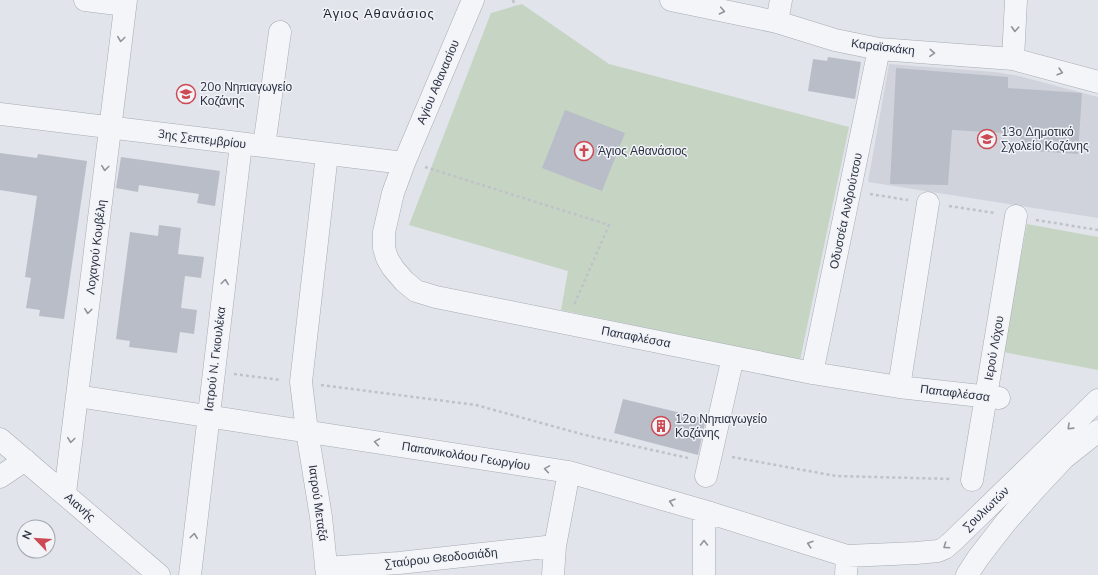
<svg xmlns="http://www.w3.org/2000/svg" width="1098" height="575" font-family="'Nunito Sans',sans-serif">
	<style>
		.built { fill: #d0d3dc }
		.green { fill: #c6d4c3 }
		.building { fill: #b9bdc7 }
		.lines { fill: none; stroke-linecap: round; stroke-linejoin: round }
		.minor-casing { stroke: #a6abb4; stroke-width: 23 }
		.path { stroke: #bfc2c9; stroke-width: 2.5; stroke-dasharray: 3 3; stroke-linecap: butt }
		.minor { stroke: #f4f5f8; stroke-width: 22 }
		.oneway { stroke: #8f939d }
		.labels { text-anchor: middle; stroke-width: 3; stroke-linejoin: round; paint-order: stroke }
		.street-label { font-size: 12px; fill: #2a3142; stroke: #f1f3f7 }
		.poi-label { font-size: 12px; fill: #2a3142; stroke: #f1f3f7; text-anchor: start }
		.neighbourhood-label { font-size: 13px; letter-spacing: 1px; fill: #1c2232; stroke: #f1f3f7 }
	</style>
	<rect width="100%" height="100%" fill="#e1e4ea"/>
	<path class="built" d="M889 64 995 72 1019 76 1098 97V218L868 182Z"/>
	<path class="green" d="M522 4 609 64 849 127 800 360 561 310 568 271 409 225 491 13Z
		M1027 224 1098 237V370L1003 352Z"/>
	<path class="building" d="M828 57 861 62 855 99 808 91 813 59 827 61Z
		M896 68 1008 77V88L1082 93 1078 154 1019 150 1021 134 952 130 948 185 890 184Z
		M565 110 625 133 602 191 542 168Z
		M0 153 37 158 38 154 87 161 64 319 39 316 40 310 26 308 31 278 25 277 37 196 0 190Z
		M121 157 220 171 215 206 197 203 199 194 139 185 138 192 116 188Z
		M159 225 181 228 178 254 204 257 201 278 185 276 181 308 197 310 194 334 180 332 177 353 129 347 130 341 116 339 130 232 158 236Z
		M623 399 706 419 698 455 614 433Z"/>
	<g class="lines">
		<g class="minor-casing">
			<path id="minor" d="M85 0 125 5
				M473 0 404 163 393 193 384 232V248L387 258 393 268 404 281 416 291 436 297 812 373 899 387 999 398
				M671 0 777 22 835 40 879 49 1013 59 1098 82
				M777 22 781 0
				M1013 59 1016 0
				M0 114 404 163
				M264 146 280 32
				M812 373 879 49
				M899 387 928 203
				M77 396 569 472 704 511 847 556 916 553 938 551 945 548 954 540 1098 400
				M0 439 159 575
				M706 476 733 357
				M0 477 25 460
				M972 480 1016 216
				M65 493 126 0
				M704 511V575
				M326 568 399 563 555 546
				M190 575 241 144
				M327 575 321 517 307 431 301 382 327 154
				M553 575 555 546 569 472
				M846 575 847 556
				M967 575 978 558 1006 522 1035 489 1064 458 1098 431"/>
		</g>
		<path class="path" d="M513 0 515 6
			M425 167 609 225 574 305
			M870 194 908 200
			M949 206 995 213
			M1036 220 1098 230
			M234 374 281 380
			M321 385 476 405 585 435 688 458
			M732 457 836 476 952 479"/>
		<use href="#minor" class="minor"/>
	</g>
	<defs><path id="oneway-chevron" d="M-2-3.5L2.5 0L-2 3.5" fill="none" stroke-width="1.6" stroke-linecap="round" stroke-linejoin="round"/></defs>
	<g class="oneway">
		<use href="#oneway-chevron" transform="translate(722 11) rotate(12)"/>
		<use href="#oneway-chevron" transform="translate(1015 29) rotate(93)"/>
		<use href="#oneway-chevron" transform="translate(121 39) rotate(97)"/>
		<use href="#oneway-chevron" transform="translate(932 53) rotate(4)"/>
		<use href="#oneway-chevron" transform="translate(1060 72) rotate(16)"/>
		<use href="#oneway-chevron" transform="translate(105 168) rotate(97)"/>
		<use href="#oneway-chevron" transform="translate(225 282) rotate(-83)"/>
		<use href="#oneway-chevron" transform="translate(88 311) rotate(97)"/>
		<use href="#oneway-chevron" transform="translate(1070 427) rotate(136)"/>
		<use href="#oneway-chevron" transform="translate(71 440) rotate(97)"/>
		<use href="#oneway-chevron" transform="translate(377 442) rotate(-171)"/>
		<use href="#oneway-chevron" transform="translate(547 469) rotate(-171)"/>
		<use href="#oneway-chevron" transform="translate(672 502) rotate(-164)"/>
		<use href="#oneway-chevron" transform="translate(194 536) rotate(-83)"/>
		<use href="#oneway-chevron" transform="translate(704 543) rotate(-90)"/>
		<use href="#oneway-chevron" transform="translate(810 544) rotate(-162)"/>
		<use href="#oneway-chevron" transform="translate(946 546) rotate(146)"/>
	</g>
	<defs>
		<g id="school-ring" transform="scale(1)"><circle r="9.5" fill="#f1f3f7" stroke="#cd4953" stroke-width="1.5"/><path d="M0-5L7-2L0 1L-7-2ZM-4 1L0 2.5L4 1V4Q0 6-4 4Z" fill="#cd4953"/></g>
		<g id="church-ring" transform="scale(1)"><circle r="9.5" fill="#f1f3f7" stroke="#cd4953" stroke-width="1.5"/><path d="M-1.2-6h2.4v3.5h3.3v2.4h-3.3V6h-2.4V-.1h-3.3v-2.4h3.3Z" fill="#cd4953"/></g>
		<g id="building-ring" transform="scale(1)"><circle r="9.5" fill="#f1f3f7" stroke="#cd4953" stroke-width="1.5"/><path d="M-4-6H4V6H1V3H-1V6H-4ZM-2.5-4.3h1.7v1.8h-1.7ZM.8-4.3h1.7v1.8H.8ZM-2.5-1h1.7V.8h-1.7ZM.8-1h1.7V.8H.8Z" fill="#cd4953"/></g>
	</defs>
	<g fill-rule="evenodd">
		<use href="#school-ring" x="186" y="94"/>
		<use href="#school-ring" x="987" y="139"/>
		<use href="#church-ring" x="584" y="151"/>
		<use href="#building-ring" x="661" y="426"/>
	</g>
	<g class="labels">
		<g class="street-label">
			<text transform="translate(883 47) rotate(7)" y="4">Καραϊσκάκη</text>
			<text transform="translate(438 82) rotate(-67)" y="4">Αγίου Αθανασίου</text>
			<text transform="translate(202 139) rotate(7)" y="4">3ης Σεπτεμβρίου</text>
			<text transform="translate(846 211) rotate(-78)" y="4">Οδυσσέα Ανδρούτσου</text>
			<text transform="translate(96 247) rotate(-83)" y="4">Λοχαγού Κουβέλη</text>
			<text transform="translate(636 337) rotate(11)" y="4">Παπαφλέσσα</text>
			<text transform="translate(994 348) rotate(-80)" y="4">Ιερού Λόχου</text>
			<text transform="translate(215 359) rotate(-83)" y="4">Ιατρού N. Γκιουλέκα</text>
			<text transform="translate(955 393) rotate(7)" y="4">Παπαφλέσσα</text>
			<text transform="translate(466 456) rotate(9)" y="4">Παπανικολάου Γεωργίου</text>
			<text transform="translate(318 503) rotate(82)" y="4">Ιατρού Μεταξά</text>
			<text transform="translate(80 507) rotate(41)" y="4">Αιανής</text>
			<text transform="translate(986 509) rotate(-44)" y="4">Σουλιωτών</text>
			<text transform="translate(441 558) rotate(-6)" y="4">Σταύρου Θεοδοσιάδη</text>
		</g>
		<g class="poi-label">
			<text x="200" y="91">20ο Νηπιαγωγείο<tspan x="200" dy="14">Κοζάνης</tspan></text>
			<text x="1001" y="136">13ο Δημοτικό<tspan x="1001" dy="14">Σχολείο Κοζάνης</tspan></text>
			<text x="598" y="155">Άγιος Αθανάσιος</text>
			<text x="675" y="423">12ο Νηπιαγωγείο<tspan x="675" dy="14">Κοζάνης</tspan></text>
		</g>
		<g class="neighbourhood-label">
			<text x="379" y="18">Άγιος Αθανάσιος</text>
		</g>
	</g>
	<g transform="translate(36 539) rotate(295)"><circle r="19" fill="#f1f3f7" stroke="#a1a5af"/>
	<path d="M0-3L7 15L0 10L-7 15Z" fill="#cd4953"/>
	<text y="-6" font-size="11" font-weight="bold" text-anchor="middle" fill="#2a3142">N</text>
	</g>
</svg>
